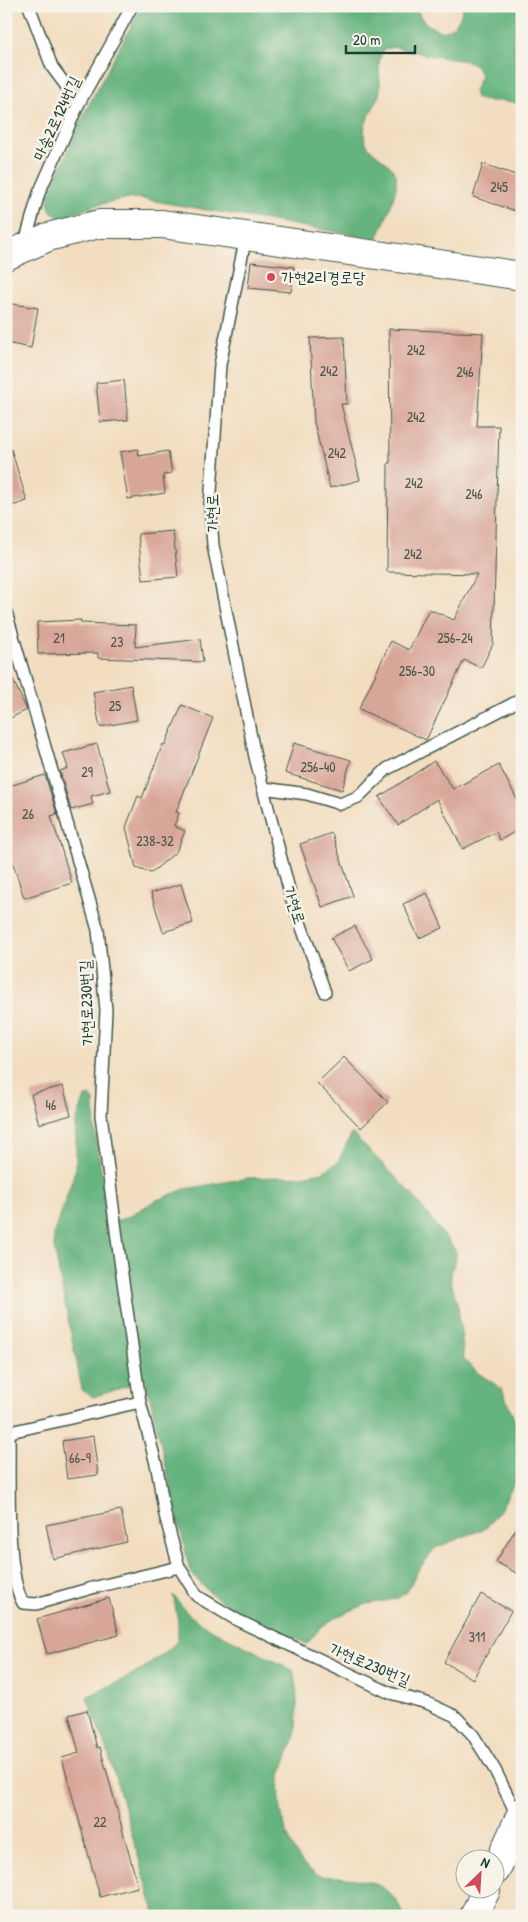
<svg xmlns="http://www.w3.org/2000/svg" width="528" height="1922" font-family="'Patrick Hand','Poor Story',sans-serif">
	<style>
		.forest { fill: #65b37e; stroke: #427859 }
		.building { fill: #d8a698 }
		.lines { fill: none; stroke-linecap: round; stroke-linejoin: round }
		.service-casing { stroke: #3f5549; stroke-width: 14 }
		.tertiary-casing { stroke: #3f5549; stroke-width: 30 }
		.service { stroke: #fff; stroke-width: 11 }
		.tertiary { stroke: #fff; stroke-width: 28 }
		.poi-dot { fill: #d1495b; stroke: #f7f3e8; stroke-width: 2 }
		.labels { text-anchor: middle; stroke-width: 5; stroke-linejoin: round; paint-order: stroke }
		.number-label { font-size: 14px; fill: #4d574d }
		.street-label { font-size: 16px; fill: #1f3d34; stroke: #f7f3e8 }
		.poi-label { font-size: 16px; fill: #1f3d34; stroke: #f7f3e8; text-anchor: start }
	</style>
	<rect width="100%" height="100%" fill="#f7f3e8"/>
	<filter id="ink" filterUnits="userSpaceOnUse"><feTurbulence type="fractalNoise" baseFrequency=".02" numOctaves="2"/><feDisplacementMap in="SourceGraphic" scale="10" xChannelSelector="R" yChannelSelector="G"/><feConvolveMatrix kernelMatrix="1 2 1 2 8 2 1 2 1" color-interpolation-filters="sRGB"/></filter>
	<filter id="wash" filterUnits="userSpaceOnUse"><feTurbulence type="fractalNoise" baseFrequency=".0096" numOctaves="4" result="noise"/><feDisplacementMap in="SourceGraphic" scale="20" xChannelSelector="R" yChannelSelector="G"/><feGaussianBlur stdDeviation="1.12" result="paint"/><feColorMatrix in="noise" values="0 0 0 0 0 0 0 0 0 0 0 0 0 0 0 0 0 1.4 0 .05"/><feComposite in="paint" operator="in"/></filter>
	<g filter="url(#wash)">
		<rect width="100%" height="100%" fill="#f2ddc0"/>
		<path class="forest" d="M142 6H416C420 21 429 27 443 32 455 27 461 20 463 6H522V106C507 96 490 105 476 98L474 91 481 75 475 65 467 61 432 56 395 47 384 49C375 63 381 74 380 90 378 105 364 118 364 134 365 155 391 158 396 176 400 189 383 226 377 239L137 198 118 200 93 206 68 216 58 217 51 212 48 202 52 187 86 110Z
			M90 1096 94 1101 95 1130 109 1224 127 1217 157 1200 185 1189 248 1178 302 1176 323 1172 338 1162 352 1133 410 1192 456 1251V1260L451 1271V1281L458 1307 464 1360 478 1373 502 1389 522 1439 521 1471 500 1510 486 1528 435 1548 417 1572 407 1592 396 1599 367 1604 338 1616 321 1627 307 1644C266 1625 217 1609 190 1571L146 1380 93 1397 82 1390 54 1247V1234L76 1168V1122L85 1097Z
			M173 1595 189 1615 210 1629 293 1670C298 1691 298 1714 295 1735 292 1749 284 1761 281 1775 275 1804 288 1859 316 1874 322 1877 332 1877 339 1877 373 1881 387 1882 404 1914L401 1916H156L109 1756 87 1697C119 1681 154 1667 178 1640V1621Z"/>
		<g id="blocks">
			<path class="building" d="M483 164 522 177V213L473 197Z
				M251 262 294 267 291 292 248 288Z
				M6 303 38 308 31 348 6 343Z
				M389 329 483 333 477 426H499L493 644 481 668 464 660 426 740 359 709 391 641 409 650 429 609 454 620 477 574 387 572 388 463H390Z
				M344 337 347 404H341L360 480 330 488 314 422 310 338Z
				M124 380 128 420 100 422 96 383Z
				M6 449H11L27 501 6 508Z
				M138 449 139 456 168 451 172 473 163 475 165 493 128 499 120 452Z
				M173 531 178 577 143 580 138 534Z
				M81 620V623L136 625 135 647 200 639 203 662 98 658V653L38 654 37 622Z
				M6 665 27 710 6 720Z
				M131 685 137 720 100 727 93 692Z
				M182 705 213 718 176 812 179 813 174 826 185 831 176 852 151 873 136 868 126 827 138 796 142 798 163 744 165 745Z
				M294 743 351 760 342 790 285 773Z
				M97 744 110 791 91 796 93 804 71 810 60 771 68 768 63 753Z
				M434 761 453 789 499 765 522 809V828L500 840 496 832 463 849 437 799 398 825 379 797Z
				M45 775 57 814 51 816 72 883 24 898 6 841V787Z
				M332 833 353 896 322 907 300 844Z
				M181 884 193 923 163 932 151 893Z
				M427 893 443 928 419 938 403 904Z
				M355 926 373 959 349 971 331 938Z
				M344 1057 388 1102 361 1128 317 1083Z
				M63 1086 71 1115 39 1124 31 1094Z
				M93 1436 98 1475 67 1479 62 1441Z
				M121 1510 127 1542 53 1559 46 1525Z
				M522 1518V1576L496 1562Z
				M481 1594 511 1611 473 1679 444 1662Z
				M109 1598 119 1635 47 1654 37 1619Z
				M87 1710 97 1748 100 1747 138 1887 100 1897 62 1758 79 1753 69 1715Z"/>
		</g>
	</g>
	<g filter="url(#ink)">
		<use href="#blocks" fill-opacity="0" stroke="#3f5549" stroke-width="1"/>
		<g class="lines">
			<g class="service-casing">
				<path id="service" d="M29 6 52 67 79 103
					M246 236 220 365 210 505 213 545 255 757 291 897 325 992
					M24 246 39 193 79 103 132 6
					M6 612 98 930 106 1010 101 1115 118 1246 140 1402 157 1468 165 1515 179 1567 197 1596 237 1620 390 1693 427 1703 455 1716 473 1735 495 1770 518 1817
					M263 788 307 794 340 804 358 797 387 769 522 699
					M6 1433 140 1402
					M9 1433C10 1473 5 1572 23 1603L36 1604 92 1588 179 1567"/>
			</g>
			<g class="tertiary-casing">
				<path id="tertiary" d="M6 256 48 237 99 224H162L522 276
					M496 1870 522 1812
					M474 1916 486 1890"/>
			</g>
			<use href="#service" class="service"/>
			<use href="#tertiary" class="tertiary"/>
		</g>
	</g>
	<circle class="poi-dot" cx="271" cy="277" r="5"/>
	<g class="labels">
		<g class="number-label">
			<text x="499" y="192">245</text>
			<text x="416" y="355">242</text>
			<text x="329" y="376">242</text>
			<text x="465" y="377">246</text>
			<text x="416" y="422">242</text>
			<text x="337" y="458">242</text>
			<text x="414" y="488">242</text>
			<text x="474" y="499">246</text>
			<text x="413" y="559">242</text>
			<text x="59" y="643">21</text>
			<text x="455" y="643">256-24</text>
			<text x="117" y="647">23</text>
			<text x="417" y="676">256-30</text>
			<text x="115" y="711">25</text>
			<text x="318" y="772">256-40</text>
			<text x="87" y="777">29</text>
			<text x="28" y="819">26</text>
			<text x="155" y="846">238-32</text>
			<text x="51" y="1110">46</text>
			<text x="80" y="1463">66-9</text>
			<text x="477" y="1642">311</text>
			<text x="100" y="1827">22</text>
		</g>
		<g class="street-label">
			<text transform="translate(56 118) rotate(-65)" y="6">마송2로124번길</text>
			<text transform="translate(212 513) rotate(-91)" y="6">가현로</text>
			<text transform="translate(295 905) rotate(72)" y="6">가현로</text>
			<text transform="translate(86 1003) rotate(-92)" y="6">가현로230번길</text>
			<text transform="translate(370 1664) rotate(23)" y="6">가현로230번길</text>
		</g>
		<g class="poi-label">
			<text x="281" y="283">가현2리경로당</text>
		</g>
	</g>
	<rect width="528" height="1922" fill="none" stroke="#f7f3e8" stroke-width="25"/>
	<g transform="translate(480 1874) rotate(25)"><circle r="24" fill="#f7f3e8" stroke="#a1aaa0"/>
	<path d="M0-4L9 19L0 12L-9 19Z" fill="#d1495b"/>
	<text y="-8" font-size="14" font-weight="bold" text-anchor="middle" fill="#1f3d34">N</text>
	</g>
	<path d="M346 45v8h69v-8" fill="none" stroke="#1f3d34" stroke-width="2.5"/>
	<text x="353" y="45" font-size="15" fill="#1f3d34" stroke="#f7f3e8" stroke-width="4" paint-order="stroke">20 m</text>
</svg>
